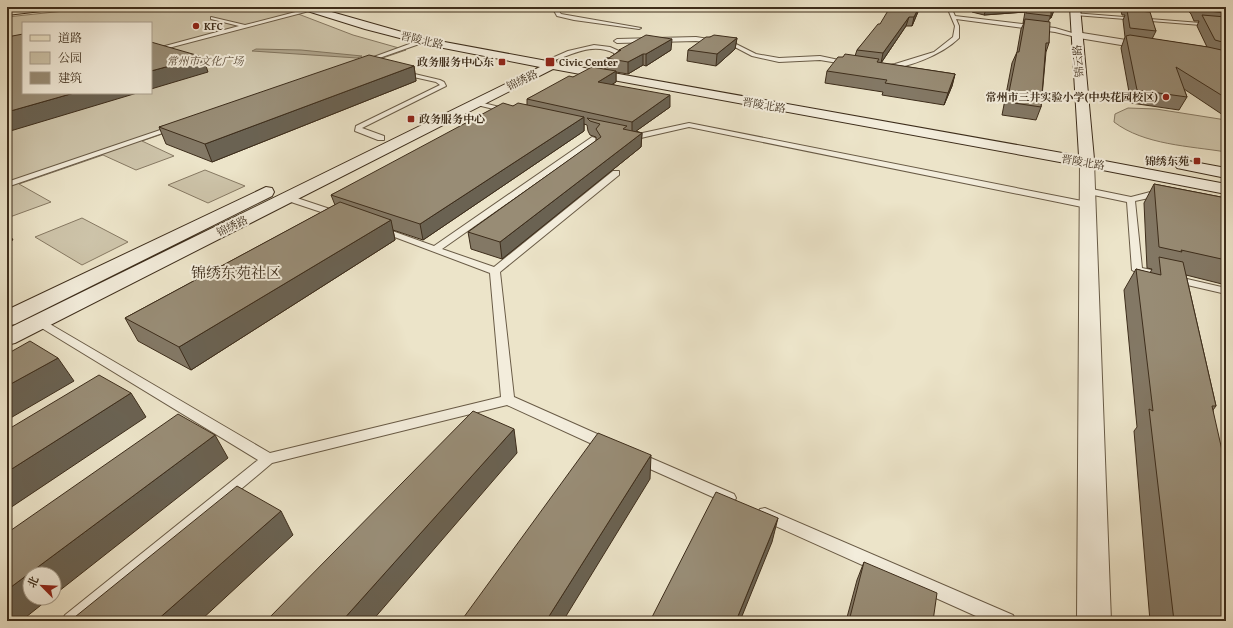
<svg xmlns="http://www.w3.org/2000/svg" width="1233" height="628" font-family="'Gentium Book Plus','Noto Serif SC',serif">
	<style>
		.green { fill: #cec5ab; stroke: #867963; fill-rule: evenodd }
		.water { fill: #b0a68e; stroke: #827660 }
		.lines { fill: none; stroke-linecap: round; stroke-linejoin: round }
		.highway-tunnel { stroke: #c9bfa6; stroke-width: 10; stroke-dasharray: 10 5; stroke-linecap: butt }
		.lane-casing { stroke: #695b46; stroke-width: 2 }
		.street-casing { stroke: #695b46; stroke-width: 2 }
		.secondary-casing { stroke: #3d2d1b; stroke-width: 2 }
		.primary-casing { stroke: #3d2d1b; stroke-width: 2 }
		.path { stroke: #3d2d1b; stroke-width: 1; stroke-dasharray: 0.5 1; stroke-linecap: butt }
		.lane { fill: #f3eddc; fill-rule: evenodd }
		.street { fill: #f3eddc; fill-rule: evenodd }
		.secondary { fill: #f3eddc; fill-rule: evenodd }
		.primary { fill: #ece4c9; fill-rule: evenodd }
		.wall { fill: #837865; stroke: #3d2d1b }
		.shaded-wall { fill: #6a6252; stroke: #3d2d1b }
		.building { fill: #988c75; stroke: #3d2d1b }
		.poi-dot { fill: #8f2418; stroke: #f3eddc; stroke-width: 1.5 }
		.labels { text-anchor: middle; stroke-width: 4; stroke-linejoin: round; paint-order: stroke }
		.far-poi-label { font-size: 11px; font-weight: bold; fill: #3d2d1b; stroke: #f3eddc; text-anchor: start }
		.far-street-label { font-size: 11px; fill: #3d2d1b; stroke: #f3eddc }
		.far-park-label { font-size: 11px; font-style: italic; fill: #5a4b38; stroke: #f3eddc }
		.quarter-label { font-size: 15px; fill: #3d2d1b; stroke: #f3eddc }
	</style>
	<rect width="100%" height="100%" fill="#ece4c9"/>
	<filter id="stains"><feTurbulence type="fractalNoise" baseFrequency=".005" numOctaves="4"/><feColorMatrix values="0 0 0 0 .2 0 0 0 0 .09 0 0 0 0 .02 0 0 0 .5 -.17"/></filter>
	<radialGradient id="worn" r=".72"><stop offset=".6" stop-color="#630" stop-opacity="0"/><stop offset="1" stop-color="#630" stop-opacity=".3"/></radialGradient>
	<path class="green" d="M102 7H280L353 35 406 50 142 141 174 156 136 170 103 155 19 184 51 202 7 218V17ZM23 23H151V93H23Z
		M1128 108 1156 109 1226 120V152C1190 146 1144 145 1114 122L1115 114Z
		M205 170 245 186 208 203 168 185Z
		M82 218 128 242 82 265 35 237Z"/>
	<path class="water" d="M256 49 301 50 362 56 357 58 252 51Z"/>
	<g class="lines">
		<path class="highway-tunnel" d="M7 9 23 7"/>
		<g class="lane-casing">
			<path id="lane" d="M552 7H556L561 14 641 28 639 29 574 20 557 16Z
				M947 7H951L955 16 1055 28 1079 35 1076 37 1055 32 956 19 959 26V38C943 54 904 71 881 68V66L895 64 934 52 953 37 955 26Z
				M311 8 313 10 157 51 154 49 239 26 211 19V17L245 25Z
				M1073 13 1226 25V27L1075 15Z
				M696 37 734 43 756 54 779 58 820 56 853 63 850 65 820 60 779 62 752 56 731 45 696 41 617 43 614 41 617 39Z
				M423 39 425 42 365 63 360 62Z
				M594 45 610 47 619 51 621 57 614 65H610L615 57 614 53C593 43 576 53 555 60L552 58 568 51Z
				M402 71 440 80 444 82 446 86 362 128 384 136V140H378L355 131 356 126 440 85 436 82 400 74 399 73Z
				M475 101 512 110 513 111 510 113 473 104V102Z
				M689 123 1087 202 1091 205 1087 208 689 127 632 140 624 137Z
				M175 125 179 127 177 128 7 187V182Z
				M592 137 599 139 442 249 494 267 613 171H619V175L500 272 514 397 613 441 615 445 613 449 608 450 603 449 507 405 272 463 84 621H62L65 615 258 460 35 324 33 322 35 320H43L270 453 501 397 490 273 376 230 381 227 384 228 434 246Z
				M1087 188 1131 197 1158 190 1165 192V196H1158L1135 201 1142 268 1156 271 1157 273 1156 275 1137 273 1132 270 1127 202 1084 193 1083 191Z
				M288 195 342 213 343 215 342 217H336L285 200 284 198Z
				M1174 276 1226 288V294L1170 281 1169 279Z
				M637 452 734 494 736 498 734 502 729 504 724 502 632 461 630 457 632 453Z
				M765 508 1013 615 1016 621H987L760 519 757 514 760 509Z"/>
		</g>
		<g class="street-casing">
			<path id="street" d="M1076 32 1151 44 1156 47 1151 50 1073 37 1071 35 1073 33Z
				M1087 158 1092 159 1094 162 1111 621H1077L1080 162 1082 159Z"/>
		</g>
		<g class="secondary-casing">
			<path id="secondary" d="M299 7H314L423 38 547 61 552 59 556 60 557 63 1079 156 1070 7H1080L1094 159 1226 184V194L1087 167 553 69 15 343 7 345V329L540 67 423 44 365 29 301 9Z
				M1183 160 1226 168V178L1177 168 1175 165 1177 162Z
				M266 187 272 188 274 192 272 196 15 324 7 326V310Z"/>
		</g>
		<g class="primary-casing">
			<path id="primary" d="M26 7H55L50 10 7 15V9Z"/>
		</g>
		<path class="path" d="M65 9 89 7"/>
		<use href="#lane" class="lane"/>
		<use href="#street" class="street"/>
		<use href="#secondary" class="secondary"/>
		<use href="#primary" class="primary"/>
	</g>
	<path class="wall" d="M920 7 912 26H906L881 63 955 74 952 86 944 105 882 95 883 92 825 83 827 71 843 57 855 56 857 50 880 24Z
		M974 7H1055L1051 18H1050L1048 22 1049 43 1046 52 1041 107 1036 120 1002 115 1012 63 1017 52 1021 29 1024 23H1023L1025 12 984 15 972 12Z
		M1120 7H1146L1147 10V12L1156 31 1152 39 1207 47 1197 26 1199 21H1194L1191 14 1185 7H1226V117L1184 89 1187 97 1179 110 1131 103 1121 48 1125 37 1123 20 1125 15H1122Z
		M710 37 737 38 735 49 716 66 687 61 688 50Z
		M619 50H671L646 66 643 65 628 74 616 72V82L612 84 670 107 636 131 642 133 641 147 502 259 471 249 468 232 596 141V137L590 135 588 131 587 125 584 124V131L423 240 393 230 395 240 191 370 138 341 125 318 335 205 331 195 513 106 527 105V99L573 77 605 69V58H609L619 51Z
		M414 66 416 81 212 162 166 144 159 127Z
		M1154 184 1226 198V285L1186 275 1216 406 1213 410 1226 621H1150L1134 431 1137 427 1124 290 1136 269 1150 273 1152 269 1147 268 1144 203Z
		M864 562 933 621H846L857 580Z"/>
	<path class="shaded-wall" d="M919 7H920L912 26 914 17Z
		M987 7H1027L1025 12 984 15Z
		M1055 8 1051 18H1050L1051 9Z
		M909 17 906 26 881 63 883 53Z
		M737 38 735 49 716 66 717 54Z
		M672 39 671 50 646 66V54Z
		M643 54V65L628 74V62Z
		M203 57 208 72 151 89V71Z
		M414 66 416 81 212 162 205 144Z
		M616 71V82L598 93V82Z
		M955 74 952 86 944 105 948 93Z
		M74 93H137L7 132V112Z
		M670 95V107L632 134V122Z
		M584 117V131L423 240 420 224Z
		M642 133 641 147 502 259 500 242Z
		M391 220 395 240 191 370 179 347Z
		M7 230 13 240 7 242Z
		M58 358 74 381 7 420V386Z
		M131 393 146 417 7 510V472Z
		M514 429 517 453 372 621H342Z
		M215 435 228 458 54 595V574H30V598H50L21 621H7V590Z
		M651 455 650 479 563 621H546Z
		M281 511 293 535 200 621H156Z
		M778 518 772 542 740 621H736Z"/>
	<path class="building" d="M897 7H919L914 17H909L883 53 857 50 878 24H880L889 9 897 8Z
		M1027 7H1055V8L1051 9V16L1026 13Z
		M1124 7H1146L1147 10 1125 8Z
		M1198 7H1226V13L1200 10Z
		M1127 10 1150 12 1156 31 1130 28Z
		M1202 15 1226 17V43L1215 40Z
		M1025 19 1050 22 1049 43H1046L1041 107 1007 102 1017 52H1019Z
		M23 34V93H74L7 112V37Z
		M646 35 672 39 646 54H643L628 62 605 58H609L621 50H619Z
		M714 35 737 38 717 54 688 50 706 37H710Z
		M1130 35 1208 47 1226 51V98L1176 67 1187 97 1137 90 1126 36Z
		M151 42 203 57 151 71Z
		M845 54 879 59 877 62 955 74 948 93 885 83 887 80 827 71 838 57H843Z
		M369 55 414 66 205 144 159 127Z
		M592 67 616 71 598 82 670 95 632 122 527 99 569 76 573 77Z
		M503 103 513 106 518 103 584 117 420 224 331 195Z
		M587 118 627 126 623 129 642 133 500 242 468 232 601 137 596 129 600 124 590 121Z
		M1154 184 1226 198V260L1181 250 1182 252 1159 247Z
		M340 202 391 220 179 347 125 318Z
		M1159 257 1183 262 1216 406H1212L1226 468V621H1174L1149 409 1153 411 1136 269 1161 275Z
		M30 341 58 358 7 386V354Z
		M99 375 131 393 7 472V430Z
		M473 411 514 429 342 621H266Z
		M178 414 215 435 7 590V533Z
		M598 433 651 455 546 621H461Z
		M237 486 281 511 156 621H70Z
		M716 492 778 518 736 621H650Z
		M864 562 937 593 933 621H849Z"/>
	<g class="poi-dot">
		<circle cx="196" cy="26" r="4"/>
		<rect x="498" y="58" width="8" height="8" rx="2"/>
		<rect x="545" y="57" width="10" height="10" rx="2"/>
		<circle cx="1166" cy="97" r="4"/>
		<rect x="407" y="115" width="8" height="8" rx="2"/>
		<rect x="1193" y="157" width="8" height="8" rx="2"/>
	</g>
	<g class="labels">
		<g class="far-poi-label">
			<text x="204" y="30">KFC</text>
			<text x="494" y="66" text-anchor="end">政务服务中心东</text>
			<text x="559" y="66">Civic Center</text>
			<text x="1158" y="101" text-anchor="end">常州市三井实验小学(中央花园校区)</text>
			<text x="419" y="123">政务服务中心</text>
			<text x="1189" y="165" text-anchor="end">锦绣东苑</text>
		</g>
		<g class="far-street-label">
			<text transform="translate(422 40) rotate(13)" y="4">晋陵北路</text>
			<text transform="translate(1078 61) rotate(-95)" y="4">锦云路</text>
			<text transform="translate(522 80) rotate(-26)" y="4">锦绣路</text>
			<text transform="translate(764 105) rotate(10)" y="4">晋陵北路</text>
			<text transform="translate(1083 162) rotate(10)" y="4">晋陵北路</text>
			<text transform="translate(232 226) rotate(-26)" y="4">锦绣路</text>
		</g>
		<g class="far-park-label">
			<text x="205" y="65">常州市文化广场</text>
		</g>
		<g class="quarter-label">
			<text x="236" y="278">锦绣东苑社区</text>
		</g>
	</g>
	<rect width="1233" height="628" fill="none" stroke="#ece4c9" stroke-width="24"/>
	<rect x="8" y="8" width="1217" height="612" fill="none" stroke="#3d2d1b" stroke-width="2"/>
	<rect x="12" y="12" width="1209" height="604" fill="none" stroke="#3d2d1b"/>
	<rect x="22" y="22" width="130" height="72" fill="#f3eddc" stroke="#aaa08f"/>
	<rect x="30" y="35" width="20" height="6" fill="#ece4c9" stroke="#aaa08f"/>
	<text x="58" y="42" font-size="12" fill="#3d2d1b">道路</text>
	<rect x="30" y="52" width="20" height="12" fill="#cec5ab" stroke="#aaa08f"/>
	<text x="58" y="62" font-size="12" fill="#3d2d1b">公园</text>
	<rect x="30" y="72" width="20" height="12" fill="#988c75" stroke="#aaa08f"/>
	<text x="58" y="82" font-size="12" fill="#3d2d1b">建筑</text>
	<g transform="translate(42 586) rotate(294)"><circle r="19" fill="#f3eddc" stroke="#aaa08f"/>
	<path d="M0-3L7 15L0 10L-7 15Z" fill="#8f2418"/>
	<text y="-6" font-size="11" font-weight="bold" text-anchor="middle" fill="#3d2d1b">北</text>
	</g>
	<rect width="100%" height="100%" filter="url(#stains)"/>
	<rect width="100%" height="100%" fill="url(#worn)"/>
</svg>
